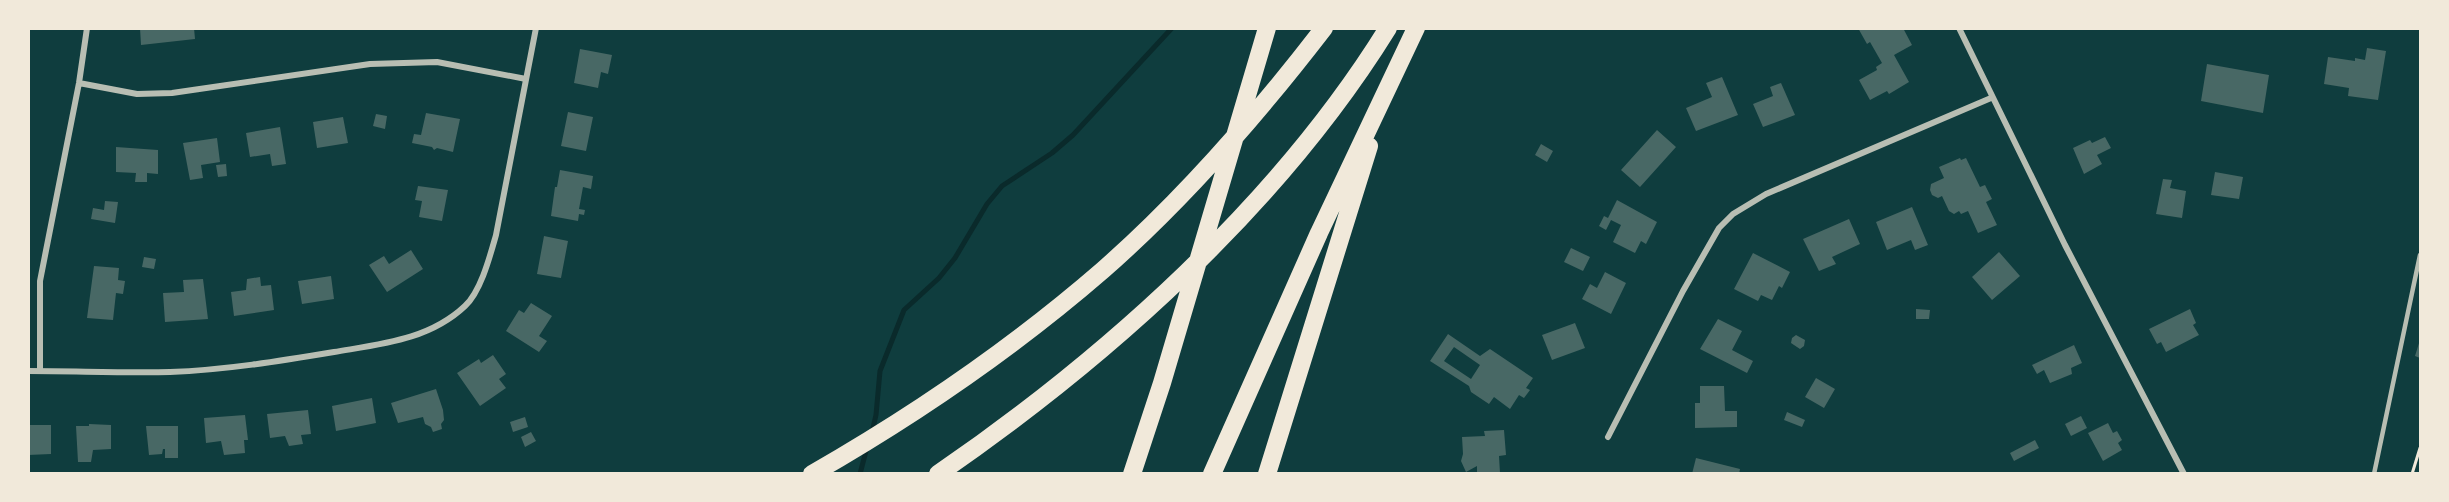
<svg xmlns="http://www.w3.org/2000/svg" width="2449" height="502" font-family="Figtree,sans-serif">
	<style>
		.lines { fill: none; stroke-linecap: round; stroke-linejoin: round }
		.stream { stroke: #0a2a2b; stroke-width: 5 }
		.building { fill: #486865; fill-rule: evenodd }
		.path { stroke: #f1e9da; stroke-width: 3 }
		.service { stroke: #b8beb3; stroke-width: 4.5 }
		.minor { stroke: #b8beb3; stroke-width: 6 }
		.motorway { stroke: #f1e9da; stroke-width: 18 }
	</style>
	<rect width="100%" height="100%" fill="#0f3d3e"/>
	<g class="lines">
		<path class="stream" d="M872 432 876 415 880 371 904 310 939 278 955 258 987 204 1002 186 1052 153 1073 135 1172 28
			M860 474 867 447"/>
	</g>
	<path class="building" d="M140 28H194L195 39 141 45Z
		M1858 28H1903L1912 45 1894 55 1909 82 1889 94 1887 91 1870 100 1859 80 1877 70 1876 67 1882 63 1870 42 1867 44Z
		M2367 48 2386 51 2378 100 2348 96 2349 88 2324 84 2328 57 2355 61V58L2365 60Z
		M580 49 612 55 608 74 601 72 598 88 574 83Z
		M2207 64 2269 75 2263 113 2201 101Z
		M1722 77 1738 115 1696 131 1686 108 1712 97 1706 83Z
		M1781 83 1795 115 1763 127 1753 104 1773 96 1770 87Z
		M568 112 593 117 586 151 561 146Z
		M426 113 460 119 453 152 437 148 434 150 432 147 412 143 414 134 421 135Z
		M376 114 387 116 385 129 373 126Z
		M343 117 348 143 317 148 313 122Z
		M280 127 286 164 272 166 270 154 250 157 246 133Z
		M1657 130 1676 147 1640 187 1621 170Z
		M2105 137 2111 148 2097 155 2102 164 2084 174 2073 148 2090 140 2092 143Z
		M217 138 220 162 201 165 203 178 190 180 183 143Z
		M1541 144 1553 151 1547 162 1535 155Z
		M116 147 158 150V174L147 173V182H135L136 173 116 172Z
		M1960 158 1961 160 1966 158 1980 187 1985 185 1992 199 1986 202 1997 225 1978 233 1968 211 1961 214 1959 211 1954 214 1949 211 1942 196 1938 198 1932 195 1930 190 1931 184 1944 178 1939 167Z
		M226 164 227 176 218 177 216 165Z
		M560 170 593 176 591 189 583 187 579 209 585 210 584 215 579 214 578 221 551 216 555 187H557Z
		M2215 172 2243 177 2239 199 2211 195Z
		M2163 179 2172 180 2170 188 2186 191 2182 218 2156 214Z
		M418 186 448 190 442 221 419 217 422 201 415 200Z
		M1617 200 1657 222 1646 244 1641 241 1635 253 1613 242 1621 225 1611 220 1606 230 1599 226 1604 216 1608 218Z
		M105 201 118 202 115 223 91 219 93 208 104 210Z
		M1912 207 1928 245 1915 250 1911 240 1887 250 1876 222Z
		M1849 219 1860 244 1832 257 1836 264 1819 271 1803 239Z
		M544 236 568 241 561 278 537 274Z
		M1571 248 1590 257 1583 271 1564 262Z
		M411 250 423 269 387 292 369 265 384 256 389 264Z
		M1999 252 2020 276 1992 300 1972 277Z
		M1753 253 1790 272 1782 288 1779 286 1772 300 1761 295 1758 301 1734 289Z
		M144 257 156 259 154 269 142 267Z
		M94 266 119 268 118 280 125 281 123 294 116 293 113 320 87 318Z
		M1605 272 1626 283 1611 314 1582 299 1590 284 1597 288Z
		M331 276 334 299 302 304 298 281Z
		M260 277 261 286 271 285 274 310 234 316 231 292 246 290 247 279Z
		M203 279 208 319 165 322 163 293 184 292 183 280Z
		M531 303 552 316 539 336 547 341 539 352 506 331 519 310 524 313Z
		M1916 309 1930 310 1929 319H1916Z
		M2190 309 2196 323 2193 325 2199 335 2166 352 2161 342 2157 344 2149 329Z
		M1718 319 1742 331 1732 350 1753 361 1747 373 1700 349Z
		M1575 323 1585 348 1552 360 1542 335Z
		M1448 334 1480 356 1490 349 1533 378 1526 388 1530 390 1524 398 1519 395 1510 409 1494 397 1489 404 1471 392 1469 386 1430 361ZM1454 347 1480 365 1471 379 1444 361Z
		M1796 335 1805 340 1804 346 1800 349 1791 343 1792 338Z
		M2420 340V358L2415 356Z
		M2074 345 2082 363 2071 368 2072 374 2050 383 2044 370 2037 374 2032 365Z
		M493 355 506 374 499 379 506 388 480 406 457 373 479 359 481 363Z
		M1816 378 1835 389 1824 408 1805 397Z
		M1700 386H1724L1725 411H1737V427L1695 428V403H1700Z
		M436 389 443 410 444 420 441 424 442 429 433 432 431 427 425 424 423 417 398 423 391 403Z
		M372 398 376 423 336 431 332 406Z
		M308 410 311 434 301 435 303 444 289 446 285 436 270 438 267 414Z
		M1787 412 1805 420 1802 427 1784 420Z
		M245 415 248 440H244L245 453 224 455 221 441 206 443 204 418Z
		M2081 416 2087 428 2071 436 2065 424Z
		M525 417 528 427 513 432 510 422Z
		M2108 423 2113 433 2117 431 2122 440 2118 443 2122 450 2103 461 2088 433Z
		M89 424 111 425V449L93 450 91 462H78L76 426H89Z
		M28 425H51V454L28 455Z
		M146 426H178V458H165V449H163L162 454 149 455Z
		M1504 430 1506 455 1499 456 1500 473 1477 474V466L1466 472 1461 461 1463 454 1462 437 1485 436 1484 431Z
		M531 432 536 441 525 447 521 437Z
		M2035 440 2039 448 2014 461 2010 453Z
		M1696 458 1740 469 1739 474H1692Z"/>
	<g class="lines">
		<path class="path" d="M2412 474 2420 448"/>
		<path class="service" d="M2374 474 2420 255"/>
		<path class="minor" d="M1959 28 2065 245 2184 474
			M79 83 137 94 172 93 370 64 437 62 526 79
			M28 371C76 371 123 373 170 372 225 370 280 361 334 352 381 344 429 340 465 306 481 291 490 256 496 235L536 28
			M40 371V281L79 83 87 28
			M1608 437 1683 291 1719 228 1733 214 1766 194 1991 98"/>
		<path class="motorway" d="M812 474C915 415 1013 348 1103 270 1185 198 1257 115 1324 28
			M938 474C1108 357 1279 204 1388 28
			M1132 474 1162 383 1267 28
			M1212 474 1319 233 1416 28
			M1267 474 1369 146"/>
	</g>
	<rect width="2449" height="502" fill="none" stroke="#f1e9da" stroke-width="60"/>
</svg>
